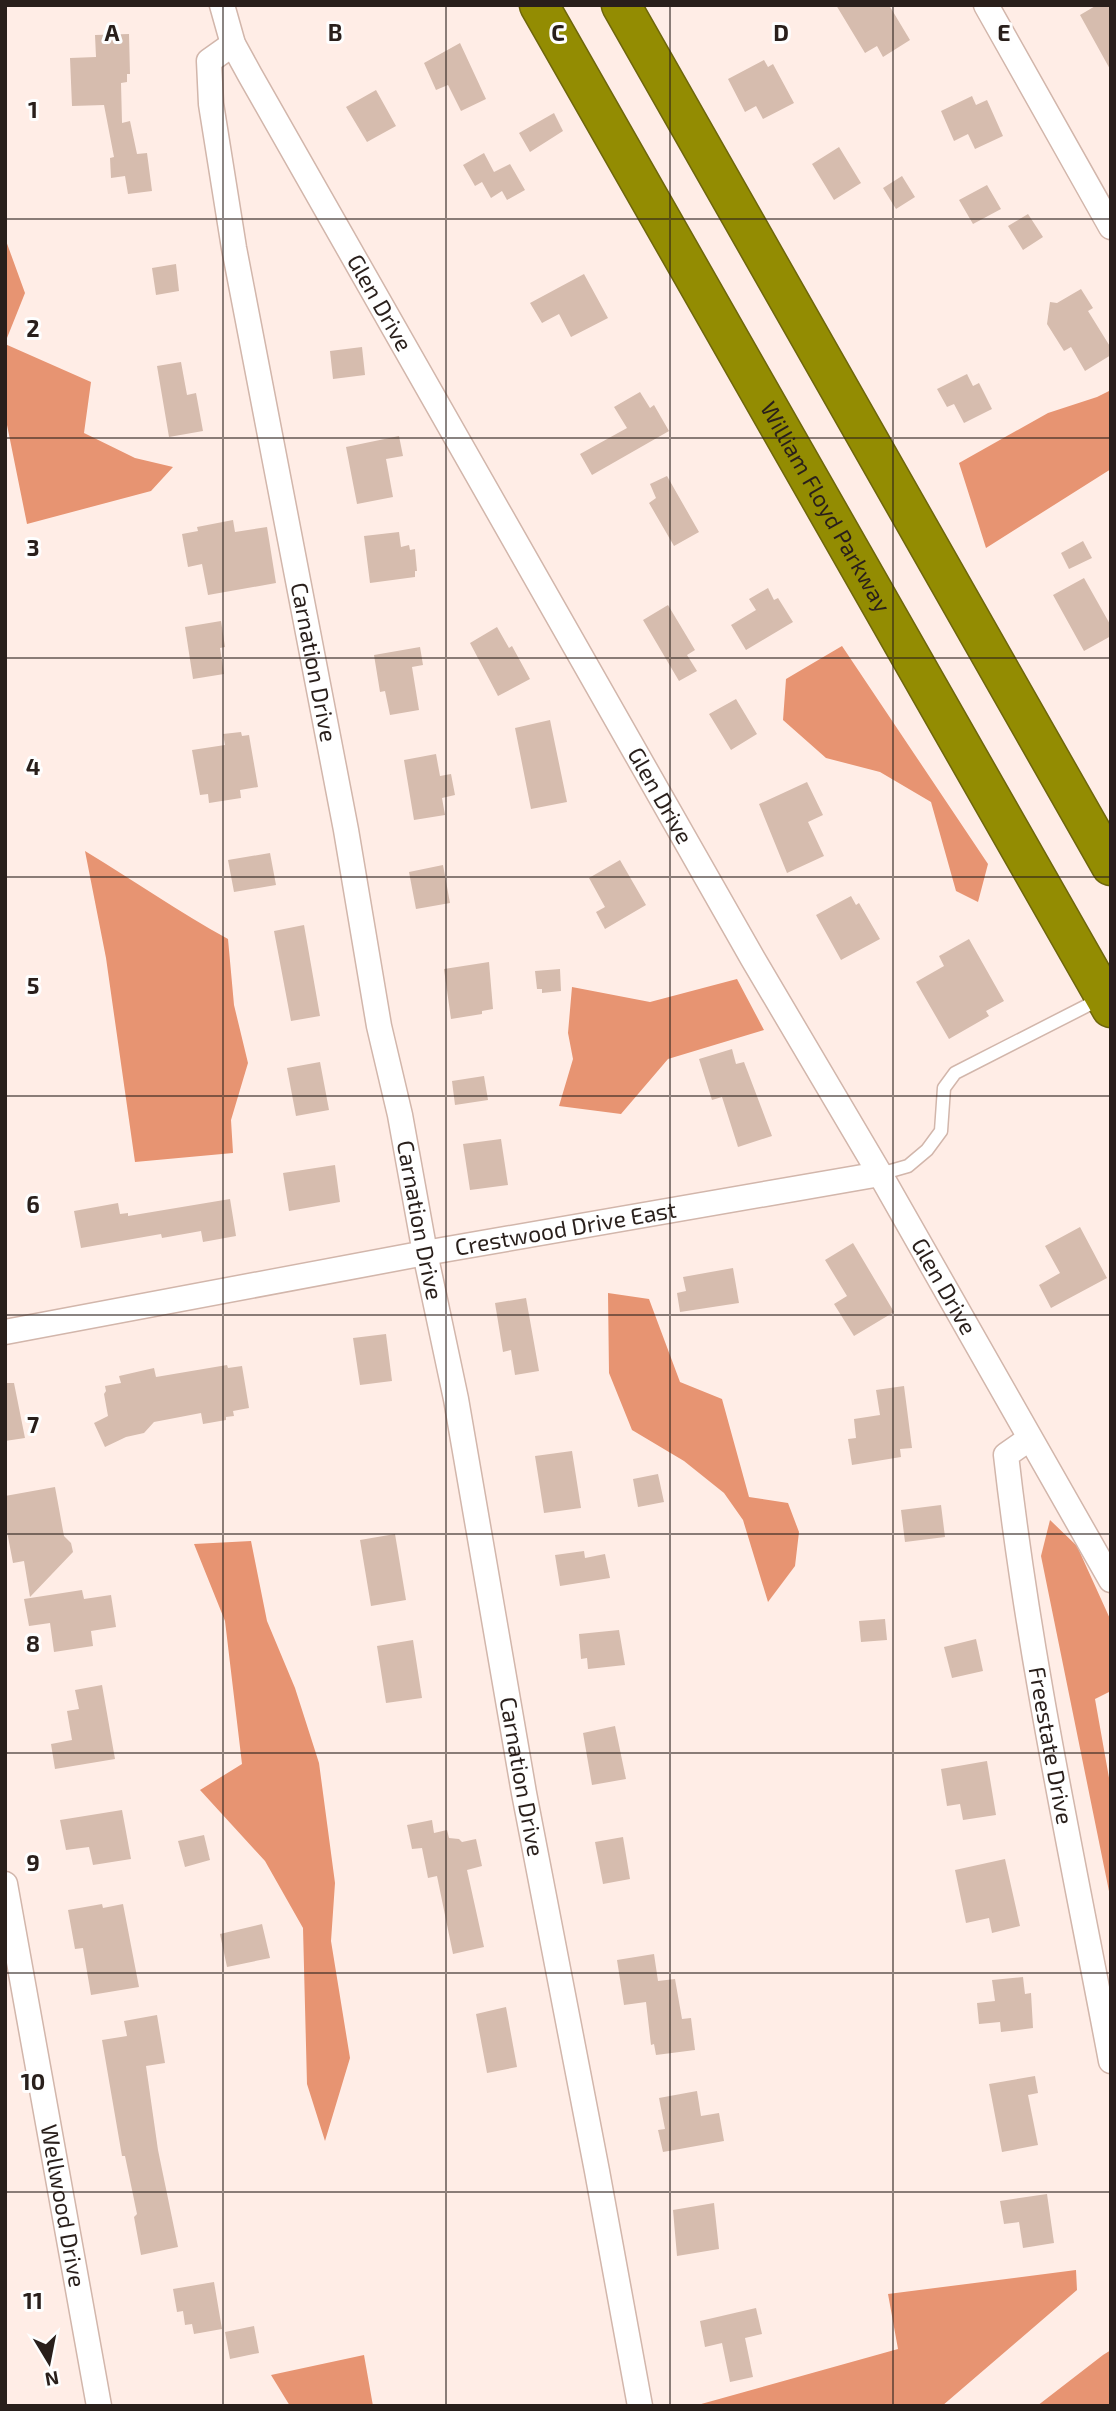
<svg xmlns="http://www.w3.org/2000/svg" width="1116" height="2411" font-family="'Exo 2',sans-serif">
	<style>
		.forest { fill: #e79472 }
		.building { fill: #d6bcae }
		.lines { fill: none; stroke-linecap: round; stroke-linejoin: round }
		.lane-casing { stroke: #d2b6ab; stroke-width: 15 }
		.street-casing { stroke: #d2b6ab; stroke-width: 27 }
		.highway-casing { stroke: #6e660b; stroke-width: 41 }
		.lane { stroke: #fff; stroke-width: 12 }
		.street { stroke: #fff; stroke-width: 24 }
		.highway { stroke: #938c02; stroke-width: 38 }
		.grid { fill: none; stroke: #291f1b; stroke-width: 2; stroke-opacity: 0.55 }
		.labels { text-anchor: middle; stroke-width: 6; stroke-linejoin: round; paint-order: stroke }
		.street-label { font-size: 23px; fill: #291f1b; stroke: #fefefe }
		.grid-label { font-size: 23px; text-anchor: middle; font-weight: bold; fill: #291f1b; stroke: #fefefe; stroke-width: 6; stroke-linejoin: round; paint-order: stroke }
	</style>
	<rect width="100%" height="100%" fill="#ffede6"/>
	<path class="forest" d="M5 238 25 293 5 343Z
		M5 344 91 382 84 433 135 458 173 467 151 491 27 524 5 415Z
		M1111 390V469L986 548 959 463 1048 413 1097 397Z
		M842 646 988 864 978 902 956 891 931 802 880 772 826 758 783 720 786 679Z
		M85 851C133 880 179 912 228 939L234 1005 248 1063 231 1120 233 1153 135 1162 106 958Z
		M737 979 764 1030 668 1059 621 1114 559 1106 573 1059 568 1033 572 987 650 1002Z
		M608 1293 649 1299 680 1382 722 1399 749 1497 788 1503 799 1532 795 1566 768 1602 743 1520 724 1493 684 1461 632 1430 609 1373Z
		M1050 1520 1077 1546 1111 1621V1691L1095 1699 1111 1789V1901L1041 1556Z
		M251 1541 267 1621 295 1688 319 1763 335 1883 331 1941 350 2058 325 2141 307 2084 303 1928 265 1861 200 1790 242 1764 225 1621 194 1544Z
		M1076 2270 1077 2290 942 2406H694L898 2349 888 2294Z
		M1111 2350V2406H1037L1103 2355Z
		M364 2355 373 2406H355L354 2404 290 2406 271 2375Z"/>
	<path class="building" d="M836 5H889L910 40 883 57 877 46 865 53Z
		M1097 5H1111V71L1080 15Z
		M129 34 130 74H127V82L121 83 122 123 130 121 137 154 147 153 152 191 128 194 125 176 111 178 110 158 114 157 104 105 72 106 70 58 96 57 95 35Z
		M460 43 486 99 461 111 448 85 436 90 424 63Z
		M764 60 768 67 773 64 794 103 763 119 756 106 745 112 728 79Z
		M376 90 396 126 367 142 346 107Z
		M972 96 976 105 987 100 1003 136 975 149 968 134 954 141 941 111Z
		M554 113 563 131 530 152 519 133Z
		M839 147 861 183 834 200 812 164Z
		M484 153 494 172 510 164 525 190 507 200 502 191 491 198 482 182 475 186 463 165Z
		M902 176 915 197 896 209 883 188Z
		M987 185 1001 209 973 224 959 200Z
		M1028 214 1043 237 1023 250 1008 226Z
		M176 264 179 291 156 295 152 268Z
		M584 274 608 318 571 337 559 314 542 323 530 303Z
		M1081 289 1093 308 1088 311 1111 348V355L1085 371 1071 347 1064 351 1047 324 1050 302 1057 303Z
		M362 347 365 375 333 379 330 351Z
		M181 362 187 395 196 393 203 431 169 437 157 366Z
		M967 374 973 386 979 383 992 409 964 423 954 404 947 407 937 389Z
		M640 392 650 408 654 405 669 431 592 475 580 454 627 428 614 407Z
		M399 436 403 456 386 459 393 497 357 504 346 447Z
		M667 476 699 532 674 546 649 503 656 498 650 484Z
		M233 520 235 532 267 527 276 583 208 595 202 564 188 567 182 534 198 531 197 527Z
		M399 532 401 547 409 545 410 550 415 549 417 571H415V577L370 583 364 536Z
		M1083 541 1092 558 1069 569 1061 553Z
		M1084 578 1111 626V636L1084 651 1053 595Z
		M768 588 774 600 778 598 793 622 746 650 731 625 756 610 749 599Z
		M668 605 695 650 687 655 697 671 679 681 643 620Z
		M221 621 225 647 220 648 224 674 193 679 185 627Z
		M497 627 509 648 512 646 530 679 498 696 470 643Z
		M420 647 423 665 412 667 419 710 390 715 385 691 380 692 374 655Z
		M736 699 757 734 731 750 709 714Z
		M550 720 567 802 531 809 515 728Z
		M241 732 242 736 249 735 258 787 240 790 241 798 209 803 208 794 200 795 192 750 225 745 223 734Z
		M436 754 440 776 451 774 455 795 442 798 445 815 414 820 404 760Z
		M807 782 823 815 808 822 824 856 787 873 759 804Z
		M270 853 276 885 234 892 228 860Z
		M620 860 646 905 605 929 596 912 605 907 589 878Z
		M443 865 450 903 416 909 409 872Z
		M851 896 856 905 859 903 880 939 841 960 816 915Z
		M304 925 320 1016 291 1021 274 931Z
		M969 939 1004 1001 986 1011 989 1016 949 1039 916 982 944 966 939 956Z
		M489 962 493 1009 482 1011V1014L451 1019 444 969Z
		M560 969 561 991 542 993V989H537L535 971Z
		M732 1049 736 1064 744 1062 772 1136 738 1147 722 1097 712 1100 699 1059Z
		M320 1062 329 1110 296 1116 287 1068Z
		M484 1076 488 1100 455 1105 452 1081Z
		M501 1139 508 1185 470 1190 463 1144Z
		M335 1165 340 1202 289 1211 283 1173Z
		M230 1199 236 1236 203 1242 201 1231 162 1238 161 1234 81 1248 74 1211 118 1203 120 1214 128 1213V1216Z
		M1080 1227 1107 1278 1051 1308 1039 1285 1060 1273 1045 1246Z
		M853 1243 894 1312 854 1336 834 1304 847 1296 825 1260Z
		M733 1268 739 1303 680 1312 677 1293 686 1291 683 1277Z
		M526 1298 539 1371 515 1375 511 1350 503 1352 495 1303Z
		M386 1334 392 1381 360 1385 353 1338Z
		M227 1365 228 1368 242 1366 249 1408 233 1411 234 1416 226 1417V1420L203 1424 201 1413 154 1422 144 1433 126 1437 105 1447 94 1423 108 1416 104 1394 106 1391 105 1386 121 1383 119 1376 154 1368 156 1377Z
		M5 1383H14L25 1438 5 1441Z
		M904 1386 912 1448 900 1449 901 1457 852 1465 848 1439 856 1438 854 1419 880 1415 876 1390Z
		M572 1451 581 1508 544 1513 535 1456Z
		M658 1474 664 1502 638 1507 633 1479Z
		M55 1487 64 1536 71 1543 73 1552 30 1597 24 1561 13 1563 5 1521V1496Z
		M941 1505 945 1537 905 1542 901 1510Z
		M395 1534 406 1600 371 1606 360 1540Z
		M584 1551 585 1558 605 1554 610 1578 560 1586 555 1555Z
		M82 1590 84 1599 111 1595 116 1627 91 1631 93 1646 54 1652 50 1623 29 1626 24 1599Z
		M885 1619 887 1640 861 1642 859 1621Z
		M619 1630 625 1665 588 1669 587 1658 581 1659 579 1634Z
		M976 1639 983 1671 952 1678 944 1647Z
		M413 1640 422 1698 386 1703 377 1646Z
		M102 1685 115 1759 55 1769 51 1744 72 1740 67 1711 79 1709 75 1690Z
		M615 1726 626 1779 592 1785 583 1733Z
		M987 1761 996 1815 963 1820 960 1804 947 1806 941 1769Z
		M122 1810 131 1859 93 1865 89 1847 66 1850 60 1820Z
		M432 1820 434 1833 447 1830 449 1838 459 1839 462 1842 476 1839 482 1866 467 1870 484 1947 453 1954 437 1876 428 1878 422 1848 412 1849 407 1825Z
		M204 1835 210 1860 185 1867 178 1841Z
		M623 1837 630 1879 603 1884 595 1842Z
		M1005 1859 1020 1926 992 1933 989 1918 966 1923 955 1870Z
		M102 1904 103 1908 123 1904 139 1987 91 1995 83 1948 75 1949 68 1910Z
		M262 1924 270 1958 227 1967 220 1934Z
		M654 1954 658 1981 675 1979 682 2019 691 2018 695 2050 656 2055 654 2044 651 2045 646 2002 624 2005 617 1960Z
		M1023 1977 1025 1994 1031 1993 1033 2028 1001 2032 1000 2022 979 2024 977 2003 995 2001 992 1980Z
		M506 2007 517 2067 487 2073 476 2014Z
		M157 2015 165 2063 146 2066 158 2150 178 2247 141 2255 134 2217 137 2214 125 2156H122L102 2040 127 2036 124 2021Z
		M1035 2076 1038 2093 1028 2095 1038 2145 1002 2152 989 2084Z
		M697 2091 701 2116 719 2113 724 2141 663 2152 658 2130 665 2129 659 2098Z
		M1047 2194 1054 2243 1023 2248 1019 2222 1004 2224 1000 2201Z
		M714 2203 719 2249 677 2256 673 2210Z
		M214 2282 222 2329 194 2334 192 2324 185 2325 183 2311 177 2312 173 2289Z
		M756 2308 762 2334 745 2338 753 2377 730 2382 722 2343 705 2347 700 2321Z
		M254 2326 259 2353 230 2359 225 2332Z"/>
	<g class="lines">
		<g class="lane-casing">
			<path id="lane" d="M880 1174 908 1166 927 1150 941 1131 944 1088 955 1073 1102 998"/>
		</g>
		<g class="street-casing">
			<g id="street">
				<path id="s1" d="M222 5 233 44 250 75 753 959 880 1174 1111 1580"/>
				<path d="M986 5 1111 227"/>
				<path id="s2" d="M233 44 209 61 211 104 234 248 346 830 379 1026 400 1115 425 1253 456 1399 524 1793 597 2171 640 2406"/>
				<path id="s3" d="M5 1332 425 1253 880 1174"/>
				<path id="s4" d="M1029 1439 1006 1455C1029 1659 1073 1860 1111 2061"/>
				<path id="s5" d="M5 1884 99 2406"/>
			</g>
		</g>
		<g class="highway-casing">
			<g id="highway">
				<path id="s6" d="M539 5 1111 1008"/>
				<path d="M621 5 1111 866"/>
			</g>
		</g>
		<use href="#lane" class="lane"/>
		<use href="#street" class="street"/>
		<use href="#highway" class="highway"/>
	</g>
	<path class="grid" d="M223 5V2406M446 5V2406M670 5V2406M893 5V2406M5 219H1111M5 438H1111M5 658H1111M5 877H1111M5 1096H1111M5 1315H1111M5 1534H1111M5 1753H1111M5 1973H1111M5 2192H1111"/>
	<g class="labels">
		<g class="street-label">
			<text dy="8" stroke="none"><textPath href="#s1" startOffset="338">Glen Drive</textPath></text>
			<text dy="8" stroke="none"><textPath href="#s6" startOffset="578">William Floyd Parkway</textPath></text>
			<text dy="8" stroke="none"><textPath href="#s2" startOffset="640">Carnation Drive</textPath></text>
			<text dy="8" stroke="none"><textPath href="#s1" startOffset="905">Glen Drive</textPath></text>
			<text dy="8" stroke="none"><textPath href="#s2" startOffset="1208">Carnation Drive</textPath></text>
			<text dy="8" stroke="none"><textPath href="#s3" startOffset="570">Crestwood Drive East</textPath></text>
			<text dy="8" stroke="none"><textPath href="#s1" startOffset="1472">Glen Drive</textPath></text>
			<text dy="8" stroke="none"><textPath href="#s4" startOffset="322">Freestate Drive</textPath></text>
			<text dy="8" stroke="none"><textPath href="#s2" startOffset="1774">Carnation Drive</textPath></text>
			<text dy="8" stroke="none"><textPath href="#s5" startOffset="327">Wellwood Drive</textPath></text>
		</g>
	</g>
	<g class="grid-label">
		<text x="112" y="41">A</text>
		<text x="335" y="41">B</text>
		<text x="558" y="41">C</text>
		<text x="781" y="41">D</text>
		<text x="1004" y="41">E</text>
		<text x="33" y="118">1</text>
		<text x="33" y="337">2</text>
		<text x="33" y="556">3</text>
		<text x="33" y="775">4</text>
		<text x="33" y="994">5</text>
		<text x="33" y="1213">6</text>
		<text x="33" y="1433">7</text>
		<text x="33" y="1652">8</text>
		<text x="33" y="1871">9</text>
		<text x="33" y="2090">10</text>
		<text x="33" y="2309">11</text>
	</g>
	<rect width="1116" height="2411" fill="none" stroke="#291f1b" stroke-width="14"/>
	<g transform="translate(49 2362) rotate(170)" stroke="#fefefe" stroke-width="5" paint-order="stroke">
	<path d="M0-5L12 26L0 18L-12 26Z" fill="#291f1b"/>
	<text y="-10" font-size="19" font-weight="bold" text-anchor="middle" fill="#291f1b">N</text>
	</g>
</svg>
